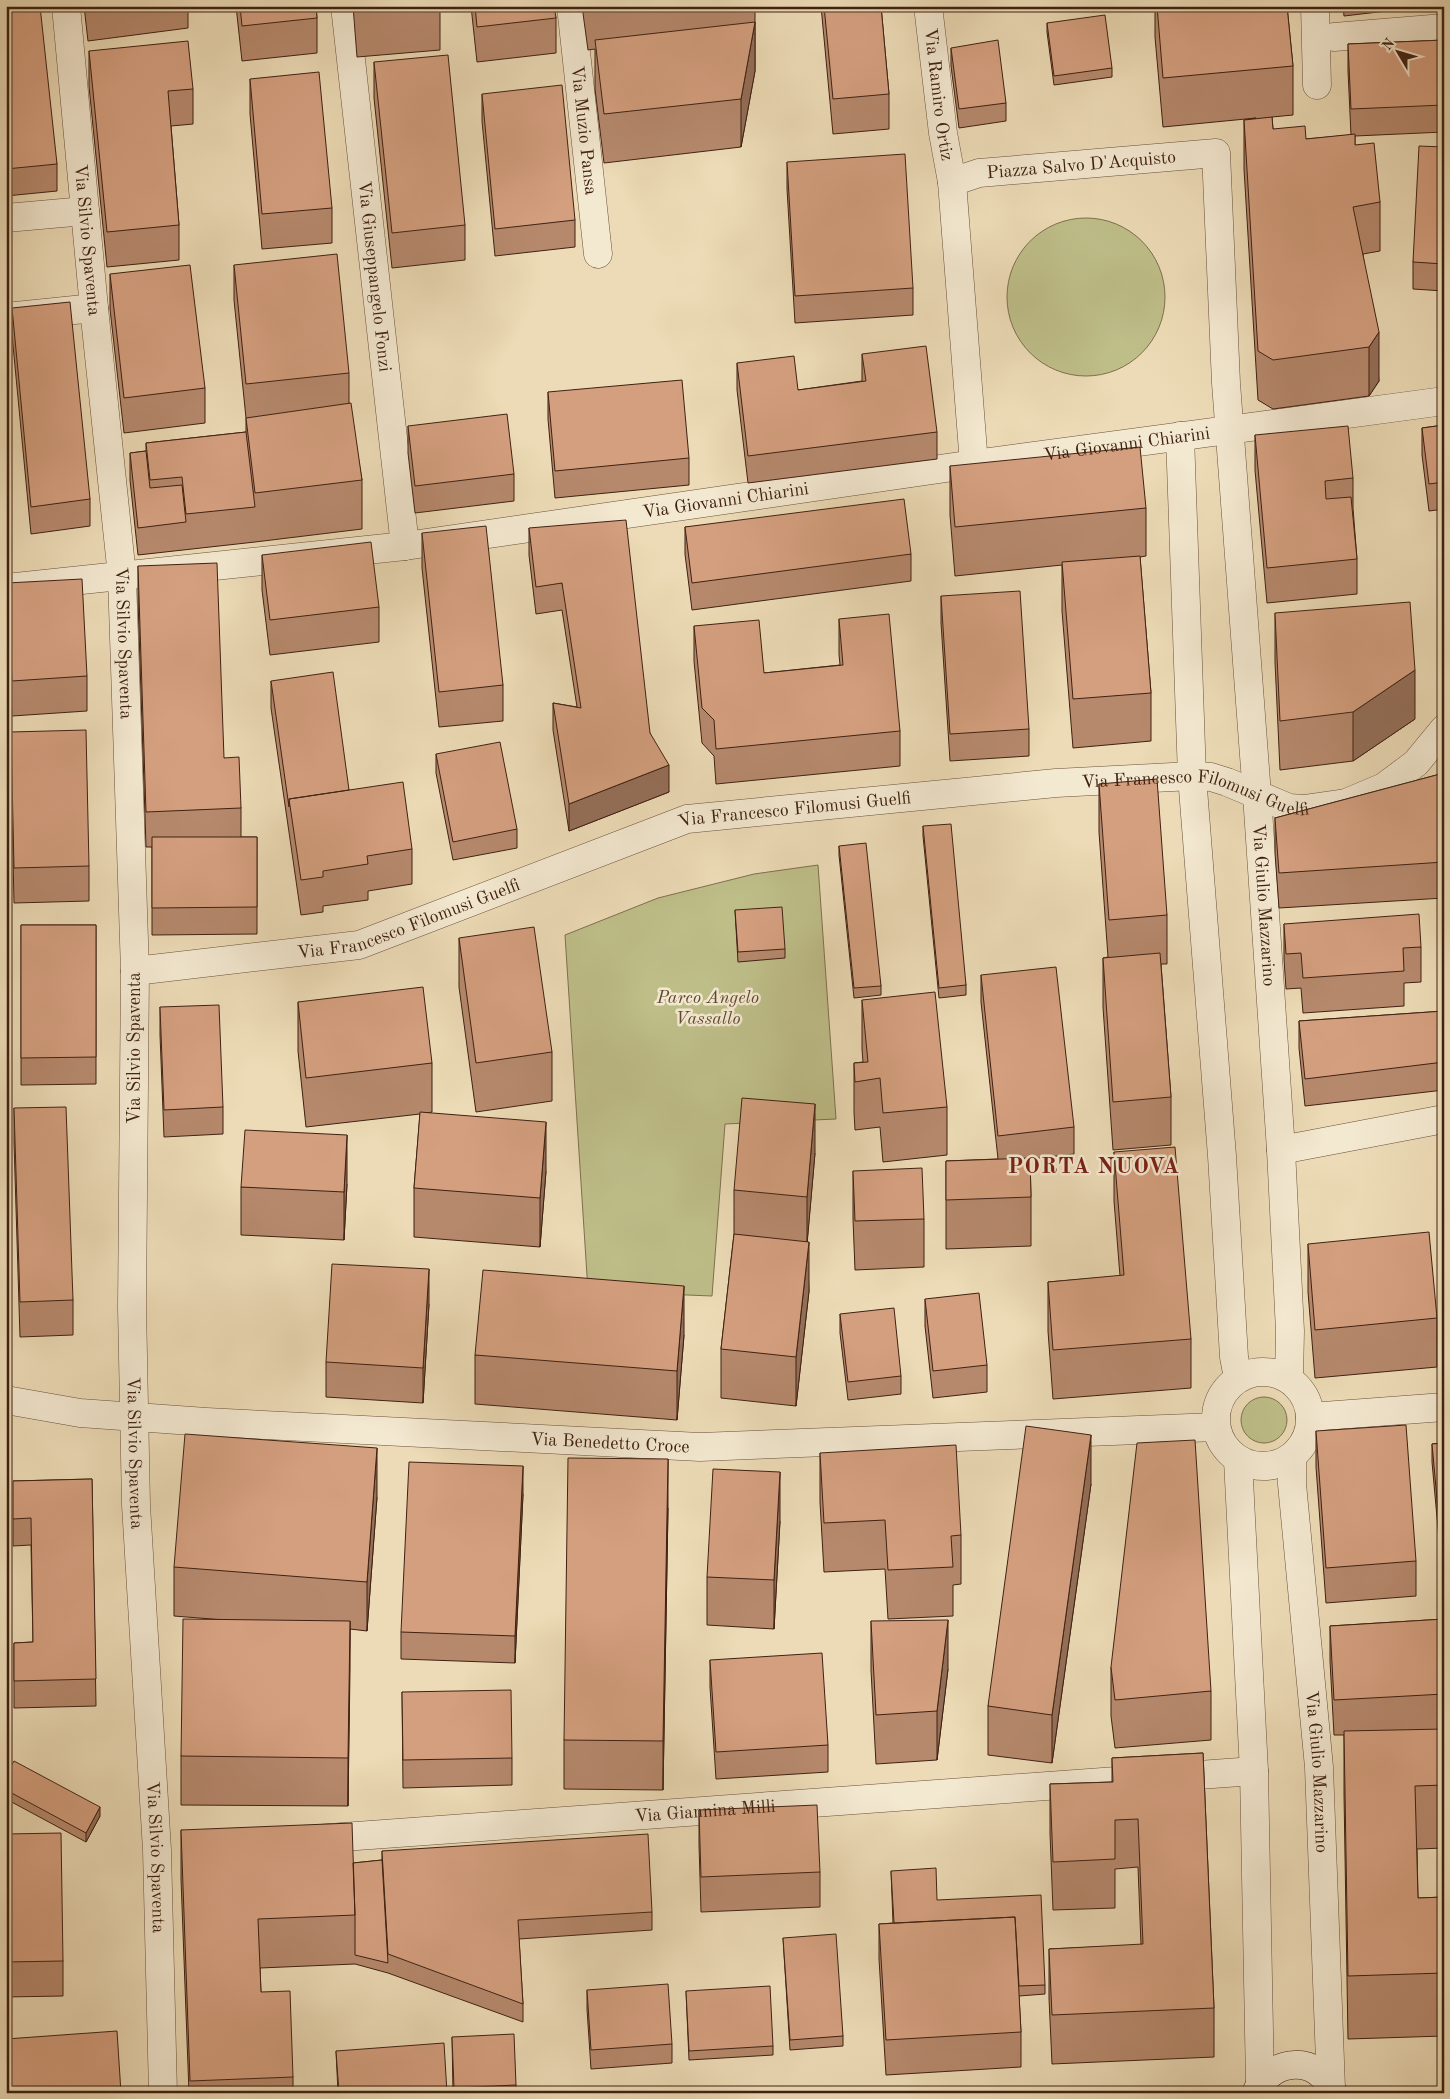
<svg xmlns="http://www.w3.org/2000/svg" width="1450" height="2099" font-family="'Old Standard TT',serif">
	<style>
		.green { fill: #bebe89; stroke: #7e704e }
		.lines { fill: none; stroke-linecap: round; stroke-linejoin: round }
		.minor-casing { stroke: #6a503b; stroke-width: 29 }
		.secondary-casing { stroke: #3f2112; stroke-width: 29 }
		.minor { stroke: #f3e8d0; stroke-width: 28 }
		.secondary { stroke: #f3e8d0; stroke-width: 28 }
		.wall { fill: #b6896d; stroke: #3f2112 }
		.shaded-wall { fill: #946f59; stroke: #3f2112 }
		.building { fill: #d49f7f; stroke: #3f2112 }
		.labels { text-anchor: middle; stroke-width: 5; stroke-linejoin: round; paint-order: stroke }
		.street-label { font-size: 18px; fill: #3f2112; stroke: #f3e8d0 }
		.park-label { font-size: 18px; font-style: italic; fill: #5f4830; stroke: #f3e8d0 }
		.district-label { font-size: 22px; font-weight: bold; letter-spacing: 1px; fill: #7a1f14; stroke: #f3e8d0 }
	</style>
	<rect width="100%" height="100%" fill="#ecdbb6"/>
	<filter id="stains"><feTurbulence type="fractalNoise" baseFrequency=".004" numOctaves="4"/><feColorMatrix values="0 0 0 0 .2 0 0 0 0 .09 0 0 0 0 .02 0 0 0 .5 -.17"/></filter>
	<radialGradient id="worn" r=".72"><stop offset=".6" stop-color="#630" stop-opacity="0"/><stop offset="1" stop-color="#630" stop-opacity=".3"/></radialGradient>
	<path class="green" d="M1007 297a79 79 0 1 1 158 0a79 79 0 1 1-158 0Z
		M818 865 836 1119 725 1124 712 1296 588 1291 565 935 658 898 754 874Z
		M1241 1420a23 23 0 1 1 46 0a23 23 0 1 1-46 0Z"/>
	<g class="lines">
		<g class="minor-casing">
			<g id="minor">
				<path id="s1" d="M66 6 94 308 122 576 135 971 132 1307 136 1505 157 1850 163 2093"/>
				<path id="s2" d="M345 6 405 546"/>
				<path id="s3" d="M571 6 598 254"/>
				<path id="s4" d="M928 6 943 133 952 182 974 464"/>
				<path d="M1315 6 1317 85"/>
				<path d="M1334 37 1444 28"/>
				<path id="s5" d="M952 182 979 173 1216 153 1226 383 1257 795 1281 1150 1290 1331 1289 1379"/>
				<path d="M6 218 85 211"/>
				<path d="M6 317 94 308"/>
				<path d="M1180 436 1192 776 1222 1156 1234 1357 1238 1378"/>
				<path id="s6" d="M6 588 405 546 974 464 1444 401"/>
				<path id="s7" d="M135 971 359 945 687 819 1056 783 1192 776 1211 777 1227 782 1289 808 1304 809 1346 803 1384 787 1416 763 1444 729"/>
				<path d="M1281 1150 1444 1119"/>
				<circle cx="1263" cy="1419" r="47"/>
				<path id="s8" d="M6 1400 80 1413 206 1422 700 1447 1216 1427"/>
				<path d="M1310 1417 1444 1407"/>
				<path id="s9" d="M1292 1457V1484L1319 1767 1331 2088"/>
				<path d="M1238 1460 1254 1771 1260 2083"/>
				<path id="s10" d="M315 1839 1254 1771"/>
			</g>
		</g>
		<g class="secondary-casing">
			<path id="secondary" d="M1256 2093C1270 2057 1320 2054 1333 2093"/>
		</g>
		<use href="#minor" class="minor"/>
		<use href="#secondary" class="secondary"/>
	</g>
	<path class="wall" d="M6 6 57 164V191L6 196Z
		M84 6H188V28L88 41Z
		M236 6H316L317 18V53L242 61Z
		M353 6H440V50L357 57Z
		M471 6H554L556 18V53L477 62Z
		M582 6H755V71L741 147 604 163 595 89V49L588 50Z
		M821 6H881L889 94V129L833 134Z
		M1155 6H1287L1293 66V115L1272 117 1273 129 1306 139 1351 135 1348 71V44L1444 40V132L1355 136V145L1380 202V251L1363 254 1379 381 1369 396 1273 409 1258 400 1244 169V120L1256 118 1163 127 1155 37Z
		M1343 6H1413V8L1344 16Z
		M1047 23 1112 68V77L1054 85 1047 32Z
		M951 48 1006 103V121L959 128 951 66Z
		M89 51 193 89V124L171 126 179 225V260L107 267 89 86Z
		M374 62 465 225V260L392 268 374 98Z
		M250 79 332 208V243L262 249 250 114Z
		M482 94 575 220V247L495 256 482 121Z
		M1444 147V291L1413 289V262Z
		M787 162 913 288V315L795 323 787 189Z
		M234 265 349 373V403L362 480V529L255 542 138 555 130 480V453L146 451V443L246 432V418L234 300Z
		M110 274 205 388V423L124 433 110 309Z
		M12 308 90 499V526L31 534 12 335Z
		M862 354 937 432V459L748 483 737 390V363L798 390 862 381Z
		M548 392 689 458V485L555 498 548 419Z
		M1444 425V509L1429 511 1422 455V428Z
		M408 426 514 474V501L415 513 408 453Z
		M1255 435 1353 478V508L1357 559V594L1267 603 1255 470Z
		M950 466 1146 508V556L1140 557 1151 693V741L1073 748 1062 611V565L955 576 950 515Z
		M685 527 911 554V581L692 610 685 554Z
		M529 528 650 733 669 792 569 831 553 730V703L577 707 562 610 536 614 529 555Z
		M422 533 503 685V721L439 727 422 568Z
		M262 555 379 607V642L270 655 262 590Z
		M138 566 224 758 241 808V837H257V934L152 935V847H146L138 601Z
		M7 583 87 676V711L12 716 7 618Z
		M941 596 1029 729V756L950 761 941 623Z
		M1275 613 1415 719 1353 761 1280 770 1275 662Z
		M839 619 900 731V766L716 784 714 756 702 743 694 661V626L764 673 840 665 839 654Z
		M271 681 349 790 412 849V884L368 891V900L323 906V912L301 915 271 708Z
		M11 732 89 866V901L14 903 11 767Z
		M436 754 517 829V848L453 860 436 773Z
		M1444 773V898L1279 908 1275 853V818Z
		M1099 784 1167 915V964H1161L1171 1097V1145L1113 1150 1103 1007V958L1108 957 1099 832Z
		M923 826 966 985V995L939 998 923 836Z
		M839 846 881 986V995L854 998 839 855Z
		M735 910 785 949V958L738 962Z
		M1284 924 1421 947V982L1404 983V1006L1303 1013 1301 988 1286 989 1284 959Z
		M21 925H96V1084L21 1085Z
		M459 938 552 1052V1101L476 1112 459 987Z
		M981 975 1074 1127V1154L1030 1159 1031 1197V1246L946 1249V1161L998 1159 981 1002Z
		M862 1000 947 1107V1155L883 1162 880 1127 855 1130 854 1112V1063L863 1062 862 1049Z
		M298 1002 432 1063V1112L427 1113 546 1171 540 1247 414 1237V1188L420 1114 306 1127 298 1051Z
		M160 1007 223 1107V1134L164 1137 160 1035Z
		M1444 1011V1090L1305 1106 1299 1048V1021Z
		M14 1108 73 1300V1335L20 1337 14 1143Z
		M1114 1152 1191 1339V1388L1053 1399 1048 1331V1282L1120 1276 1114 1201Z
		M815 1153 807 1242 809 1291 796 1406 721 1398V1349L734 1234V1190Z
		M853 1171 924 1219V1267L855 1270 853 1219Z
		M347 1184 344 1240 241 1235V1187Z
		M1308 1244 1437 1318V1367L1315 1378 1308 1292Z
		M925 1299 987 1365V1392L933 1398 925 1326Z
		M429 1304 423 1403 326 1397V1362Z
		M840 1314 901 1376V1394L848 1400 840 1333Z
		M684 1335 677 1420 475 1404V1355Z
		M1316 1431 1416 1561V1596L1326 1603 1316 1467Z
		M1444 1443V1595L1432 1462V1444Z
		M820 1453 961 1535V1584L953 1585V1616L888 1619 885 1569 824 1572 820 1502Z
		M92 1479 96 1706 14 1708V1643L33 1642 31 1545 13 1546V1481Z
		M1091 1484 1052 1763 988 1755V1706Z
		M523 1494 515 1663 401 1659V1632Z
		M377 1497 367 1631 350 1629 348 1806 181 1805V1756L224 1620 174 1616V1567Z
		M668 1508 663 1790 564 1789V1740Z
		M780 1521 774 1629 707 1625V1577Z
		M1444 1619V1848L1417 1849 1418 1898 1444 1897V2036L1348 2039 1344 1794V1735H1334L1330 1661V1626Z
		M871 1621 948 1669 937 1760 876 1764 871 1670Z
		M710 1660 828 1745V1772L716 1779 710 1687Z
		M1111 1667 1211 1691V1740L1115 1748 1111 1716Z
		M402 1692 512 1758V1785L403 1788Z
		M1203 1753 1214 2008V2057L1052 2064 1049 1998V1949L1141 1945 1138 1867 1115 1869V1908L1053 1910 1050 1833V1784L1112 1782V1758Z
		M6 1775 100 1816 86 1842 6 1799Z
		M699 1810 820 1872V1907L701 1912 699 1845Z
		M181 1830 353 1863 382 1860V1851L652 1912V1930L519 1939 523 2004V2022L388 1973 355 1964 260 1968 261 1992 293 2077V2093H189L181 1879Z
		M6 1834 63 1961V1996L6 1997Z
		M891 1871 937 1900 1045 1985V1994L1019 1996 1021 2032V2067L886 2075 879 1959V1924L893 1923Z
		M783 1938 843 2036V2046L790 2050Z
		M587 1990 672 2044V2063L591 2069 587 2009Z
		M686 1991 773 2046V2055L689 2060Z
		M452 2037 516 2085V2093H453Z
		M336 2051 447 2093H338Z"/>
	<path class="shaded-wall" d="M755 22V71L741 147V99Z
		M1379 332V381L1369 396V347Z
		M1415 670V719L1353 761V712Z
		M669 765V792L569 831V804Z
		M815 1104V1153L807 1245V1197Z
		M546 1122V1171L540 1247V1198Z
		M347 1135V1184L344 1240V1192Z
		M809 1242V1291L796 1406V1357Z
		M429 1269V1304L423 1403V1368Z
		M684 1286V1335L677 1420V1371Z
		M1091 1435V1484L1052 1763V1715Z
		M377 1448V1497L367 1631V1582Z
		M668 1459V1508L663 1790V1741Z
		M523 1466V1494L515 1663V1636Z
		M780 1472V1521L774 1629V1580Z
		M948 1620V1669L937 1760V1711Z
		M350 1621V1670L348 1806V1758Z
		M100 1807V1816L86 1842V1833Z"/>
	<path class="building" d="M6 6H40L57 164 6 169Z
		M240 6H316L317 18 242 26Z
		M357 6H375L357 8Z
		M475 6H554L556 18 477 27Z
		M824 6H881L889 94 833 99Z
		M1157 6H1287L1293 66 1163 78Z
		M1105 15 1112 68 1054 76 1047 23Z
		M755 22 741 99 604 114 595 40Z
		M998 40 1006 103 959 109 951 48Z
		M1444 40V105L1351 109 1348 44Z
		M188 41 193 89 168 91 179 225 107 232 89 51Z
		M448 55 465 225 392 233 374 62Z
		M319 72 332 208 262 214 250 79Z
		M562 85 575 220 495 229 482 94Z
		M1272 117 1273 129 1305 126 1306 139 1355 134V145L1374 143 1380 202 1353 207 1379 332 1369 347 1273 360 1258 351 1244 120Z
		M1419 146 1444 147V264L1413 262Z
		M905 154 913 288 795 296 787 162Z
		M337 254 349 373 246 384 234 265Z
		M190 265 205 388 124 398 110 274Z
		M70 302 90 499 31 507 12 308Z
		M926 346 937 432 748 456 737 363 794 356 798 390 866 381 862 354Z
		M682 380 689 458 555 471 548 392Z
		M351 403 362 480 255 493 246 418Z
		M507 414 514 474 415 486 408 426Z
		M1444 425V482L1429 484 1422 428Z
		M1348 426 1353 478 1325 481 1326 499 1351 497 1357 559 1267 568 1255 435Z
		M246 432 255 507 186 514 182 477 150 480 146 443Z
		M1140 447 1146 508 955 527 950 466Z
		M146 451 150 488 182 485 186 522 138 528 130 453Z
		M904 499 911 554 692 583 685 527Z
		M626 520 650 733 669 765 569 804 553 703 581 708 562 583 536 587 529 528Z
		M486 526 503 685 439 692 422 533Z
		M371 542 379 607 270 620 262 555Z
		M1140 556 1151 693 1073 699 1062 562Z
		M217 563 224 758 239 757 241 808 146 812 138 566Z
		M82 579 87 676 12 681 7 583Z
		M1020 591 1029 729 950 734 941 596Z
		M1410 602 1415 670 1353 712 1280 721 1275 613Z
		M889 614 900 731 716 749 714 720 702 708 694 626 759 620 764 673 843 665 839 619Z
		M333 672 349 790 289 799V807L271 681Z
		M86 730 89 866 14 868 11 732Z
		M500 742 517 829 453 842 436 754Z
		M1444 773V862L1279 873 1275 818Z
		M1157 779 1167 915 1109 920 1099 784Z
		M403 782 412 849 367 856 368 864 323 871V877L301 880 289 799Z
		M951 824 966 985 939 988 923 826Z
		M152 837H257V907L152 908Z
		M866 843 881 986 854 988 839 846Z
		M782 907 785 949 738 952 735 910Z
		M1419 914 1421 947 1403 948 1404 971 1303 978 1301 953 1286 954 1284 924Z
		M21 925H96V1057L21 1058Z
		M534 927 552 1052 476 1063 459 938Z
		M1160 953 1171 1097 1113 1102 1103 958Z
		M1056 967 1074 1127 998 1136 981 975Z
		M423 987 432 1063 306 1078 298 1002Z
		M935 992 947 1107 883 1113 880 1078 855 1082 854 1063 868 1062 862 1000Z
		M219 1005 223 1107 164 1110 160 1007Z
		M1444 1011V1062L1305 1079 1299 1021Z
		M742 1098 815 1104 807 1197 734 1190Z
		M66 1107 73 1300 20 1302 14 1108Z
		M420 1112 546 1122 540 1198 414 1188Z
		M245 1130 347 1135 344 1192 241 1187Z
		M1175 1147 1191 1339 1053 1350 1048 1282 1124 1275 1114 1152Z
		M1030 1158 1031 1197 946 1200V1161Z
		M922 1168 924 1219 855 1221 853 1171Z
		M1429 1232 1437 1318 1315 1330 1308 1244Z
		M734 1234 809 1242 796 1357 721 1349Z
		M332 1264 429 1269 423 1368 326 1362Z
		M483 1270 684 1286 677 1371 475 1355Z
		M979 1293 987 1365 933 1371 925 1299Z
		M894 1308 901 1376 848 1382 840 1314Z
		M1406 1425 1416 1561 1326 1568 1316 1431Z
		M1026 1426 1091 1435 1052 1715 988 1706Z
		M185 1434 377 1448 367 1582 174 1567Z
		M1195 1440 1211 1691 1115 1700 1111 1667 1137 1443Z
		M1444 1443V1576L1432 1444Z
		M956 1445 961 1535 951 1536 953 1567 888 1570 885 1520 824 1523 820 1453Z
		M568 1458 668 1459 663 1741 564 1740Z
		M409 1462 523 1466 515 1636 401 1632Z
		M713 1469 780 1472 774 1580 707 1577Z
		M92 1479 96 1679 14 1681V1643L33 1642 31 1518 13 1519V1481Z
		M183 1619 350 1621 348 1758 181 1756Z
		M1444 1619V1694L1334 1700 1330 1626Z
		M948 1620 937 1711 876 1715 871 1621Z
		M822 1653 828 1745 716 1752 710 1660Z
		M511 1690 512 1758 403 1760 402 1692Z
		M1444 1729V1785L1415 1786 1418 1898 1444 1897V1973L1348 1976 1344 1731Z
		M1203 1753 1214 2008 1052 2015 1049 1949 1143 1944 1138 1819 1115 1820V1859L1053 1862 1050 1784 1113 1782 1112 1758Z
		M14 1761 100 1807 86 1833 6 1790V1775Z
		M817 1805 820 1872 701 1877 699 1810Z
		M352 1823 355 1915 258 1919 261 1992 290 1991 293 2077 190 2081 181 1830Z
		M61 1833 63 1961 6 1962V1834Z
		M648 1834 652 1912 518 1920 523 2004 388 1954 382 1851Z
		M382 1860 388 1963 355 1955V1915L353 1863Z
		M936 1868 937 1900 1041 1895 1045 1985 1019 1986 1015 1917 894 1923 891 1871Z
		M1015 1917 1021 2032 886 2040 879 1924Z
		M836 1934 843 2036 790 2040 783 1938Z
		M668 1984 672 2044 591 2050 587 1990Z
		M770 1986 773 2046 689 2051 686 1991Z
		M117 2031 121 2093H6V2039Z
		M514 2034 516 2085 454 2088 452 2037Z
		M444 2043 447 2093H339L336 2051Z
		M1444 2089V2093H1388V2092Z"/>
	<g class="labels">
		<g class="street-label">
			<text dy="6" stroke="none"><textPath href="#s4" startOffset="89">Via Ramiro Ortiz</textPath></text>
			<text dy="6" stroke="none"><textPath href="#s3" startOffset="125">Via Muzio Pansa</textPath></text>
			<text dy="6" stroke="none"><textPath href="#s5" startOffset="131">Piazza Salvo D'Acquisto</textPath></text>
			<text dy="6" stroke="none"><textPath href="#s1" startOffset="235">Via Silvio Spaventa</textPath></text>
			<text dy="6" stroke="none"><textPath href="#s2" startOffset="272">Via Giuseppangelo Fonzi</textPath></text>
			<text dy="6" stroke="none"><textPath href="#s6" startOffset="1130">Via Giovanni Chiarini</textPath></text>
			<text dy="6" stroke="none"><textPath href="#s6" startOffset="725">Via Giovanni Chiarini</textPath></text>
			<text dy="6" stroke="none"><textPath href="#s1" startOffset="640">Via Silvio Spaventa</textPath></text>
			<text dy="6" stroke="none"><textPath href="#s7" startOffset="1090">Via Francesco Filomusi Guelfi</textPath></text>
			<text dy="6" stroke="none"><textPath href="#s7" startOffset="685">Via Francesco Filomusi Guelfi</textPath></text>
			<text dy="6" stroke="none"><textPath href="#s5" startOffset="1020">Via Giulio Mazzarino</textPath></text>
			<text dy="6" stroke="none"><textPath href="#s7" startOffset="280">Via Francesco Filomusi Guelfi</textPath></text>
			<text transform="translate(134 1048) rotate(-90)" y="6">Via Silvio Spaventa</text>
			<text dy="6" stroke="none"><textPath href="#s8" startOffset="606">Via Benedetto Croce</textPath></text>
			<text dy="6" stroke="none"><textPath href="#s1" startOffset="1450">Via Silvio Spaventa</textPath></text>
			<text dy="6" stroke="none"><textPath href="#s9" startOffset="316">Via Giulio Mazzarino</textPath></text>
			<text dy="6" stroke="none"><textPath href="#s10" startOffset="391">Via Giannina Milli</textPath></text>
			<text dy="6" stroke="none"><textPath href="#s1" startOffset="1855">Via Silvio Spaventa</textPath></text>
		</g>
		<g class="park-label">
			<text x="708" y="1003">Parco Angelo<tspan x="708" dy="21">Vassallo</tspan></text>
		</g>
		<g class="district-label">
			<text x="1094" y="1173">PORTA NUOVA</text>
		</g>
	</g>
	<rect width="1450" height="2099" fill="none" stroke="#ecdbb6" stroke-width="25"/>
	<rect x="8" y="8" width="1435" height="2084" fill="none" stroke="#3f2112" stroke-width="2.5"/>
	<rect x="12" y="12" width="1425" height="2074" fill="none" stroke="#3f2112"/>
	<g transform="translate(1398 52) rotate(308)" stroke="#f3e8d0" stroke-width="4" paint-order="stroke">
	<path d="M0-4L9 19L0 12L-9 19Z" fill="#3f2112"/>
	<text y="-8" font-size="14" font-weight="bold" text-anchor="middle" fill="#3f2112">N</text>
	</g>
	<rect width="100%" height="100%" filter="url(#stains)"/>
	<rect width="100%" height="100%" fill="url(#worn)"/>
</svg>
